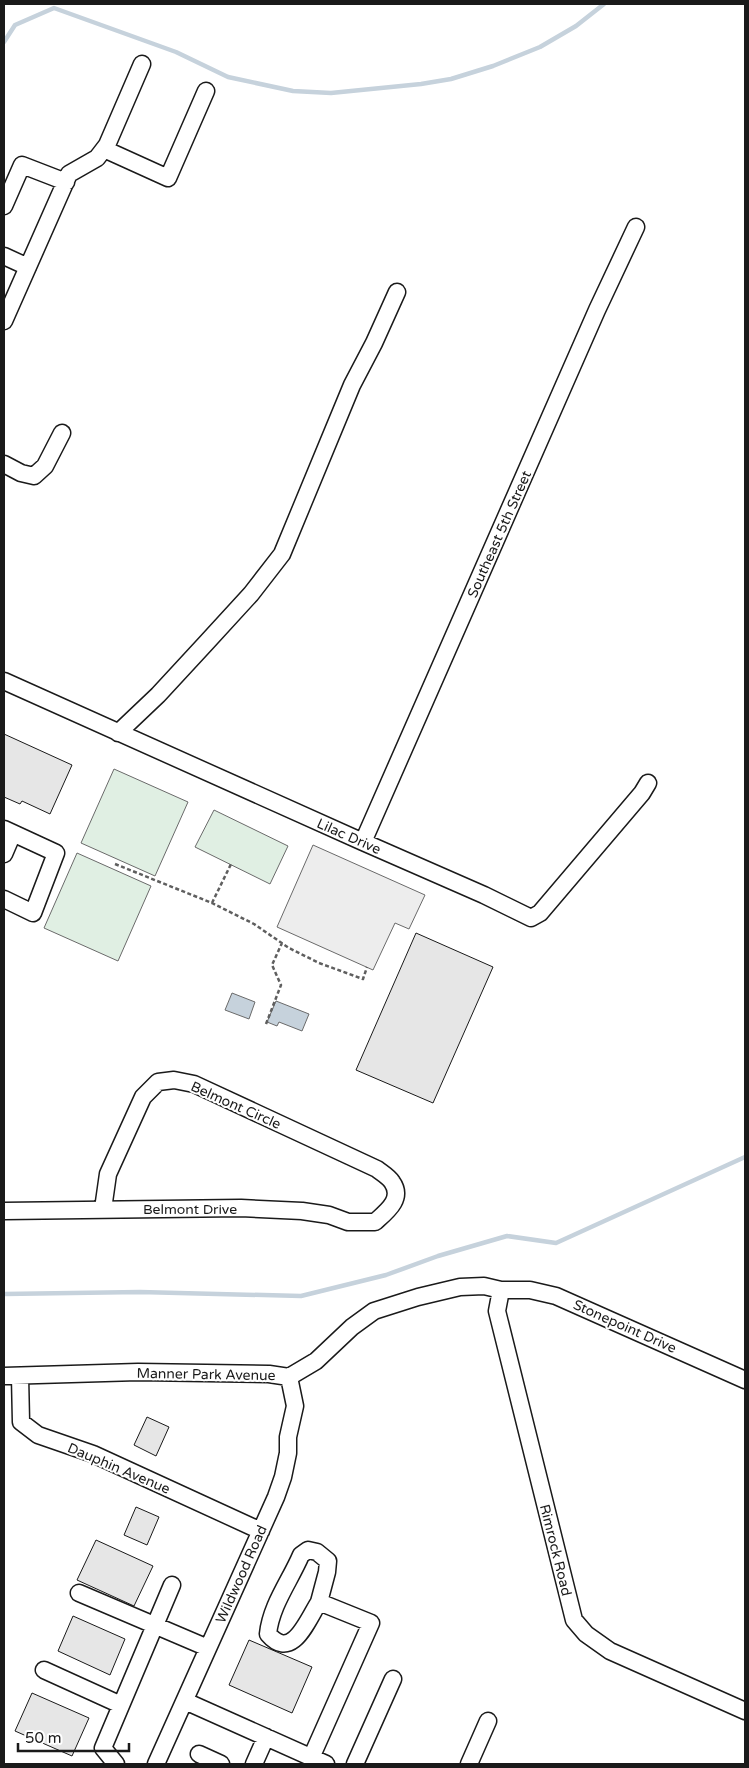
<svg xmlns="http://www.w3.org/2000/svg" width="749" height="1768" font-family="'Varela Round',sans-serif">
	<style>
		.green { fill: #e0efe3; stroke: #6a6a6a }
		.parking { fill: #ededed; stroke: #6a6a6a }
		.water { fill: #c6d2dc; stroke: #6a6a6a }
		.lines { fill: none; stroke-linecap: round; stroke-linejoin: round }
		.stream { stroke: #c6d2dc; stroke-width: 4.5 }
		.building { fill: #e6e6e6; stroke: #1a1a1a }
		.minor-casing { stroke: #1a1a1a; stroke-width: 19 }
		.path { stroke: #5f5f5f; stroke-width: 2.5; stroke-dasharray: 4 2.5; stroke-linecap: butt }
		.minor { stroke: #fff; stroke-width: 16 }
		.labels { text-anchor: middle; stroke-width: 4; stroke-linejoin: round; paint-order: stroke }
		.street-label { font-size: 14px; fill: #1a1a1a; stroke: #fff }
	</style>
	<rect width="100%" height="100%" fill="#fff"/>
	<path class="green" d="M114 769 188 802 155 876 81 843Z
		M214 810 288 846 270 884 195 847Z
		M77 853 151 886 118 961 44 928Z"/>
	<path class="parking" d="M313 845 425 895 409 929 395 923 373 970 277 927Z"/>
	<path class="water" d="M232 993 255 1002 249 1019 225 1010Z
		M276 1001 309 1014 302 1031 279 1022 277 1026 267 1022Z"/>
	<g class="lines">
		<path class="stream" d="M4 42 15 25 54 8 176 52 228 77 293 91 331 93 421 84 451 79 493 66 540 47 576 26 604 4
			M4 1294 140 1292 301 1296 386 1275 438 1256 507 1236 556 1243 745 1157"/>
	</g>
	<path class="building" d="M4 734 72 765 50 814 22 801 20 804 4 797Z
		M416 933 493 967 433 1103 356 1070Z
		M147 1417 169 1427 156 1456 134 1445Z
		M136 1507 159 1517 147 1545 124 1535Z
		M96 1540 153 1566 134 1606 77 1580Z
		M73 1616 125 1639 110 1675 58 1651Z
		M249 1640 312 1667 292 1713 229 1685Z
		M32 1693 89 1718 72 1756 15 1731Z"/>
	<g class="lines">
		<g class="minor-casing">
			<path id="minor" d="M104 149 168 178 206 91
				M4 206 22 165 66 182
				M4 256 28 267
				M4 321 69 174 97 158 107 145 142 64
				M4 464 21 473 34 476 45 466 62 433
				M4 681 363 842 484 895 531 918 540 913 642 793 648 783
				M118 733 158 695 207 642 251 594 282 554 352 385 374 343 397 292
				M4 829 56 853 33 913 4 899
				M363 842 597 310 636 227
				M4 854 13 833
				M4 1211 241 1208 302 1211 329 1215 348 1222H375C386 1212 404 1199 392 1182 389 1177 382 1173 377 1169L194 1084 174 1080 158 1082 143 1097 108 1174 103 1209
				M501 1290 497 1311 574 1620 586 1634 610 1651 745 1711
				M4 1376 138 1372 269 1374 289 1377 316 1361 352 1327 374 1311 418 1297 460 1287 484 1286 501 1290H530L556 1296 745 1380
				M20 1376 21 1422 38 1435 93 1454 261 1531
				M79 1593 208 1648
				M44 1670 121 1705
				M185 1701 326 1764
				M199 1754 221 1764
				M311 1758 371 1623 319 1602C307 1621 292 1662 268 1634 271 1605 290 1581 301 1555L308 1550 317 1552 328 1561 327 1572 319 1602
				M116 1764 103 1748 172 1585
				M156 1764 276 1497 283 1477 288 1453V1437L295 1406 289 1377
				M254 1764 266 1737
				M355 1764 393 1679
				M469 1764 488 1721"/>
		</g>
		<path class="path" d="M115 864 212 903 254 924 289 948 319 963 363 979 367 967
			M212 903 231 864
			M266 1024 281 985 272 965 282 943"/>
		<use href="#minor" class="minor"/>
	</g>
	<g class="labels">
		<g class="street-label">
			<text transform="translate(499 534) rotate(-66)" y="5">Southeast 5th Street</text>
			<text transform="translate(349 836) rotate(24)" y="5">Lilac Drive</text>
			<text transform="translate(236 1105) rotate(24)" y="5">Belmont Circle</text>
			<text x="190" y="1214">Belmont Drive</text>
			<text transform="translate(625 1326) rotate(24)" y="5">Stonepoint Drive</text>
			<text transform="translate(206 1374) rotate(1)" y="5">Manner Park Avenue</text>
			<text transform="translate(119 1468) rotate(23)" y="5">Dauphin Avenue</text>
			<text transform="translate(556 1550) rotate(76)" y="5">Rimrock Road</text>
			<text transform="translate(241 1574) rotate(-66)" y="5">Wildwood Road</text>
		</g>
	</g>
	<rect width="749" height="1768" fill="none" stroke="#1a1a1a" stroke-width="10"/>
	<path d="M18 1743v8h111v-8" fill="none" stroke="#1a1a1a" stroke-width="2.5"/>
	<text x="25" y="1743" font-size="15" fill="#1a1a1a" stroke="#ffffff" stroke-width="4" paint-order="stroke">50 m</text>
</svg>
